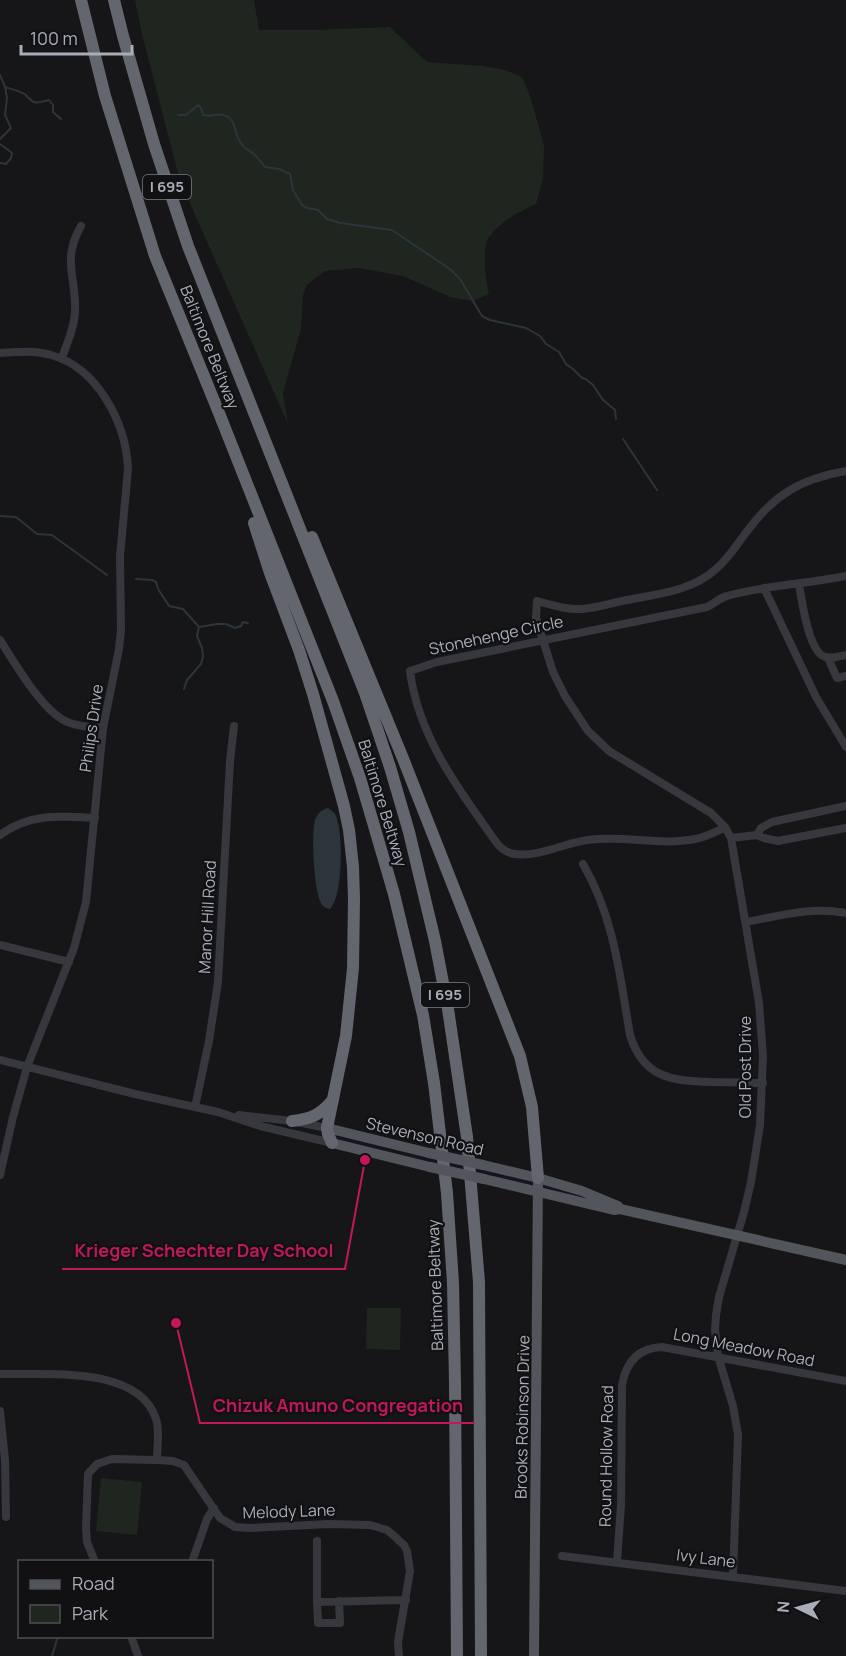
<svg xmlns="http://www.w3.org/2000/svg" width="846" height="1656" font-family="Manrope,sans-serif">
	<style>
		.green { fill: #1e261f }
		.water { fill: #2c353c }
		.lines { fill: none; stroke-linecap: round; stroke-linejoin: round }
		.stream { stroke: #2c353c; stroke-width: 2 }
		.minor { stroke: #37383d; stroke-width: 8 }
		.major { stroke: #53555c; stroke-width: 10 }
		.highway { stroke: #63666e; stroke-width: 12 }
		.major-bridge { stroke: #53555c; stroke-width: 10 }
		.labels { text-anchor: middle; stroke-width: 4.5; stroke-linejoin: round; paint-order: stroke }
		.shield { fill: #111113; stroke: #7b7e86; stroke-width: 1.5 }
		.shield-label { font-size: 15px; font-weight: bold; fill: #a8adb8 }
		.street-label { font-size: 16px; fill: #a8adb8; stroke: #111113 }
		.leader { fill: none; stroke: #c2185b; stroke-width: 2 }
		.callout-dot { fill: #c2185b; stroke: #111113; stroke-width: 2 }
		.callout-label { font-size: 18px; text-anchor: middle; font-weight: bold; fill: #c2185b; stroke: #111113; stroke-width: 4.5; stroke-linejoin: round; paint-order: stroke }
	</style>
	<rect width="100%" height="100%" fill="#161618"/>
	<path class="green" d="M135 0H254L259 30H314L390 27 427 62 483 66 505 70 522 77 530 96 544 145 543 179 536 204C519 212 500 221 489 237 481 249 486 280 489 294L473 301 450 297 403 276 359 268 325 271 307 285 303 295 301 329 283 393 288 424 180 181 142 34Z
		M367 1308H401L400 1350 366 1349Z
		M101 1478 142 1482 137 1535 96 1531Z"/>
	<path class="water" d="M328 808C333 811 336 814 337 819 343 837 343 896 330 909 325 908 322 906 320 901 314 886 311 835 315 820 318 813 321 810 328 808Z"/>
	<g class="lines">
		<path class="stream" d="M0 75 5 87 7 98 5 115 11 128 0 139
			M5 87C12 89 20 91 26 95 26 96 33 102 34 102 38 104 45 101 49 100L53 105V112L61 119
			M178 115H186L198 105 201 108 203 115C211 117 219 112 226 116 236 120 234 132 239 140 244 150 249 149 256 156 259 160 262 163 265 167L279 169 290 174 293 190 302 205 307 208 318 210 327 219 340 223 392 230 450 269 460 279 482 316 490 320 526 328 540 336 546 344 559 352 566 364 573 369 582 378 586 379 593 385 603 400 615 410 616 419
			M0 144 12 153 11 158 6 164 0 163
			M623 439 657 490
			M0 516 16 517 37 534 52 535 107 575
			M136 579 152 580 156 582 158 589 169 606 183 609 199 627
			M199 627 217 624H226L235 628 241 626 243 622 248 623
			M184 689 187 680 201 664 203 656 202 648 197 636 199 627
			M52 1656 58 1636"/>
		<path class="minor" d="M0 353C17 352 34 350 51 355 98 368 126 423 128 469L120 556 121 630 119 649 103 728 86 902 74 948 27 1067 13 1117 0 1175
			M62 358C67 343 74 329 75 313 77 277 61 261 81 226
			M799 585C802 600 808 648 823 656 830 660 839 656 846 655
			M764 588 816 697 846 747
			M0 640C15 663 44 715 70 723 81 727 93 727 103 728
			M828 658 837 678 846 676
			M725 827C716 832 706 837 695 839 660 846 624 835 588 840 563 843 541 857 515 854 506 853 501 849 496 842 459 790 418 736 410 671L437 662 707 607C714 604 719 598 727 596 766 585 807 584 846 576
			M0 835C29 813 61 816 95 818
			M757 835 761 828 772 822 846 806
			M731 838 757 835 764 838 778 841 846 828
			M583 864C614 917 620 976 630 1035 643 1078 672 1081 711 1082 728 1082 746 1083 763 1083
			M746 922C779 916 812 906 846 913
			M0 945 69 962
			M0 1060 135 1094 218 1112 260 1126 332 1143
			M195 1107 209 1041 218 982 230 761 234 726
			M239 1115 292 1121 327 1128
			M0 1374C44 1375 139 1365 156 1419 160 1431 157 1447 157 1460L173 1461 184 1465 220 1518 235 1527 250 1528 329 1524 370 1525 387 1530 393 1535 404 1545 407 1551 410 1571 398 1642 399 1656
			M0 1411 5 1460 6 1517
			M317 1541V1602L406 1600
			M562 1556 846 1591
			M95 1562 87 1542 86 1529 88 1474 97 1464 112 1459 157 1460
			M192 1562 207 1519 214 1508
			M617 1562 621 1505 622 1385C626 1362 638 1348 662 1347L846 1381
			M733 1577 738 1435 733 1406 718 1356 715 1330 716 1315 719 1297 744 1212 751 1182 760 1125 763 1056 759 1003 731 838 725 827 711 813 609 751 588 731 565 696 553 672 536 618 537 601C552 605 567 610 582 609 597 608 612 603 627 600 658 594 692 591 716 569 729 558 737 544 748 530 775 494 801 479 846 471
			M317 1602 318 1623H340L339 1601
			M131 1636 138 1656"/>
		<path class="major" d="M327 1128 429 1153
			M332 1143 430 1167
			M483 1165 538 1178 582 1191 618 1206
			M484 1179 614 1210 620 1209 846 1260
			M534 1656 538 1178"/>
		<path class="highway" d="M81 0 105 96 155 256 219 413 333 701 360 778 394 894 423 1015 434 1083 447 1193 453 1283 455 1383 457 1656
			M114 0 123 36 154 144 188 246 365 693 390 767 409 832 435 941 448 1009 467 1137 479 1282 481 1656
			M254 523 270 573 299 650 313 694 344 806 349 830 353 867 354 899 353 968 346 1036 327 1128 328 1134 332 1143
			M312 537 402 756 520 1056 532 1107 538 1178
			M292 1121C311 1119 320 1115 333 1100"/>
		<path class="major-bridge" d="M429 1153 483 1165
			M430 1167 484 1179"/>
	</g>
	<g class="labels">
		<g class="shield">
			<rect x="143" y="175" width="48" height="24" rx="4.5"/>
			<rect x="421" y="983" width="48" height="24" rx="4.5"/>
		</g>
		<g class="shield-label">
			<text x="167" y="192">I 695</text>
			<text x="445" y="1000">I 695</text>
		</g>
		<g class="street-label">
			<text transform="translate(210 347) rotate(68)" y="6">Baltimore Beltway</text>
			<text transform="translate(496 635) rotate(-12)" y="6">Stonehenge Circle</text>
			<text transform="translate(91 728) rotate(-82)" y="6">Philips Drive</text>
			<text transform="translate(383 803) rotate(73)" y="6">Baltimore Beltway</text>
			<text transform="translate(207 917) rotate(-87)" y="6">Manor Hill Road</text>
			<text transform="translate(745 1067) rotate(-90)" y="6">Old Post Drive</text>
			<text transform="translate(425 1136) rotate(13)" y="6">Stevenson Road</text>
			<text transform="translate(435 1285) rotate(-92)" y="6">Baltimore Beltway</text>
			<text transform="translate(744 1347) rotate(11)" y="6">Long Meadow Road</text>
			<text transform="translate(522 1417) rotate(-89)" y="6">Brooks Robinson Drive</text>
			<text transform="translate(606 1456) rotate(-89)" y="6">Round Hollow Road</text>
			<text transform="translate(289 1511) rotate(-2)" y="6">Melody Lane</text>
			<text transform="translate(706 1558) rotate(7)" y="6">Ivy Lane</text>
		</g>
	</g>
	<path class="leader" d="M365 1160L345 1269H62M176 1323L200 1423H475"/>
	<g class="callout-dot">
		<circle cx="365" cy="1160" r="6"/>
		<circle cx="176" cy="1323" r="6"/>
	</g>
	<g class="callout-label">
		<text x="204" y="1257">Krieger Schechter Day School</text>
		<text x="338" y="1412">Chizuk Amuno Congregation</text>
	</g>
	<rect x="18" y="1560" width="195" height="78" fill="#111113" stroke="#4d4f55" stroke-width="1.5"/>
	<rect x="30" y="1580" width="30" height="9" fill="#53555c" stroke="#4d4f55" stroke-width="1.5"/>
	<text x="72" y="1590" font-size="18" fill="#a8adb8">Road</text>
	<rect x="30" y="1605" width="30" height="18" fill="#1e261f" stroke="#4d4f55" stroke-width="1.5"/>
	<text x="72" y="1620" font-size="18" fill="#a8adb8">Park</text>
	<g transform="translate(798 1608) rotate(275)" stroke="#111113" stroke-width="4.5" paint-order="stroke">
	<path d="M0-4.5L10 22L0 15L-10 22Z" fill="#a8adb8"/>
	<text y="-9" font-size="16" font-weight="bold" text-anchor="middle" fill="#a8adb8">N</text>
	</g>
	<path d="M21 45v9h111v-9" fill="none" stroke="#a8adb8" stroke-width="3"/>
	<text x="30" y="45" font-size="18" fill="#a8adb8" stroke="#111113" stroke-width="4.5" paint-order="stroke">100 m</text>
</svg>
